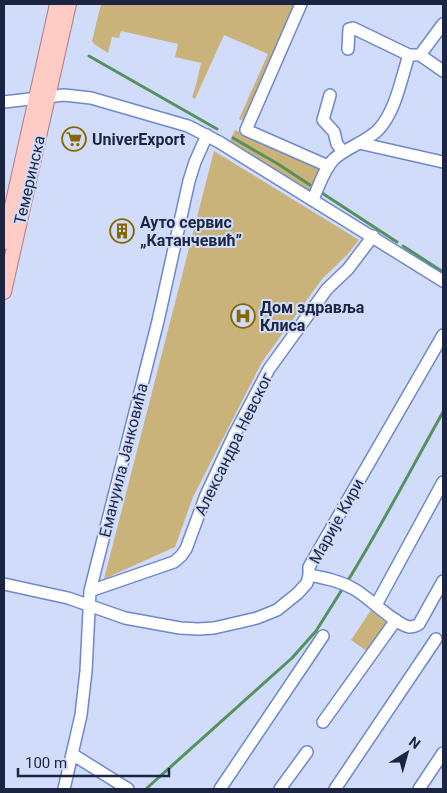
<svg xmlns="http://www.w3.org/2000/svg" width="447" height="793" font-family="Roboto,sans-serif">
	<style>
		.green { fill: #cab37a }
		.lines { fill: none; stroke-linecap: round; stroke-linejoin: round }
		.stream { stroke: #54915d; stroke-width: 3 }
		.minor-casing { stroke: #6e88cd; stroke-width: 14 }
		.major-casing { stroke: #ae7b7d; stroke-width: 16 }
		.minor { stroke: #fff; stroke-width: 11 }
		.major { stroke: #fecbc5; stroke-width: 14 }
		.labels { text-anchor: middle; stroke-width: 4; stroke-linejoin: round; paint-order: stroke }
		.poi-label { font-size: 16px; font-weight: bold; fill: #1b2541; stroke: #d0dcfa; text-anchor: start }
		.street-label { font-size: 16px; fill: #1b2541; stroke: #d0dcfa }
	</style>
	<rect width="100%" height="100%" fill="#d0dcfa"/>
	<path class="green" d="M101 4H296L244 121 239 119 268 54 224 35 195 99 192 97 196 85 201 63 175 57 178 44 121 31 119 38 112 37 108 53 94 44 92 41Z
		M235 130 317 167 320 172 312 192 230 141Z
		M214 151 359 240 347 255 322 279 262 362 193 497 175 547 104 579Z
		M371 610 388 624 368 652 351 640Z"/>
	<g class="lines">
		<path class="stream" d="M89 56 217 129
			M233 138 278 164 310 185
			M322 193 397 242
			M403 246 443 272
			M347 582C381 527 411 469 443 412
			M147 788 292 658 316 631 343 588"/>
		<g class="minor-casing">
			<path id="minor" d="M301 4 246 130 328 166
				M348 49 349 29 353 28 409 55H420L443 71
				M420 55 443 24
				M330 95 323 120 334 132 337 144 343 152
				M4 102 64 95 91 98 188 126 219 142 443 281
				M359 143 443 162
				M313 199C319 186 324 169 334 159 347 147 367 142 379 129 396 110 401 79 409 55
				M309 575C325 578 340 581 354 589 370 598 393 623 409 627 413 627 416 626 419 624L443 581
				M4 584 68 598 125 618 180 628 198 629 214 628 257 618 277 610 298 593 307 583 309 575V567L443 335
				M90 591 174 562 181 556 186 549 206 495 234 435 269 369 327 289 348 269 373 236
				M376 605 443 482
				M323 722 396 620
				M72 754 128 789
				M64 789 81 715 86 671 90 591 158 321 189 181 195 162 207 135
				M220 789 323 636
				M280 789 307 752
				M335 789 436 639
				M419 789 443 753"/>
		</g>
		<g class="major-casing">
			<path id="major" d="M4 242 57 4
				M4 292 69 4"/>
		</g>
		<use href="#minor" class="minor"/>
		<use href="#major" class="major"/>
	</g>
	<defs>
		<g id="supermarket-ring" transform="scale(1.25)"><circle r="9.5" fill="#d0dcfa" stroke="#866701" stroke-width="1.5"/><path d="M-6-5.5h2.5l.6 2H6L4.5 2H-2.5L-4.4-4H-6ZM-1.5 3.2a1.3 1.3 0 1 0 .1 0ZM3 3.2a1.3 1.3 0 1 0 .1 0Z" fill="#866701"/></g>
		<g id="building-ring" transform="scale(1.25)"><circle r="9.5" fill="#d0dcfa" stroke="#866701" stroke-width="1.5"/><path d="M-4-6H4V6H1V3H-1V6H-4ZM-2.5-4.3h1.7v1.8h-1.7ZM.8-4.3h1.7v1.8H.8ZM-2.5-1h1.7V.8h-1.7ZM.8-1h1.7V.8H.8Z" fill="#866701"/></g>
		<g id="hospital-ring" transform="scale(1.25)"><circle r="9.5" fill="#d0dcfa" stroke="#866701" stroke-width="1.5"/><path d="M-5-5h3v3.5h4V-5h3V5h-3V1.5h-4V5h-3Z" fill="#866701"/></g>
	</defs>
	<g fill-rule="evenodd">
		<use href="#supermarket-ring" x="74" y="139"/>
		<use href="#building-ring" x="122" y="231"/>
		<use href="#hospital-ring" x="243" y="316"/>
	</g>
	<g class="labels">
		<g class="poi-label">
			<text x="92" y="145">UniverExport</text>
			<text x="140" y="228">Ауто сервис<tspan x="140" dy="18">„Катанчевић”</tspan></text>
			<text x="260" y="313">Дом здравља<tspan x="260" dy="18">Клиса</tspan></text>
		</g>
		<g class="street-label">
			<text transform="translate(29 180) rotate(-77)" y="6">Темеринска</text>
			<text transform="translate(233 444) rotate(-64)" y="6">Александра Невског</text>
			<text transform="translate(123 460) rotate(-76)" y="6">Емануила Јанковића</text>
			<text transform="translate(336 521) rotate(-61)" y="6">Марије Кири</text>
		</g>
	</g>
	<rect width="447" height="793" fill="none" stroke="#1b2541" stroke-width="10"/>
	<g transform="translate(407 753) rotate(37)" stroke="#d0dcfa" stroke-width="4" paint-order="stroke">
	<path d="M0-4L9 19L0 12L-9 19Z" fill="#1b2541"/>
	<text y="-8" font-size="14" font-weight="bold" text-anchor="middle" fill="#1b2541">N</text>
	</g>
	<path d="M18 768v8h151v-8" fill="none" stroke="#1b2541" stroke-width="2.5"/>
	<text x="25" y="768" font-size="15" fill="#1b2541" stroke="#d0dcfa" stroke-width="4" paint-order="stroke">100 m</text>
</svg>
